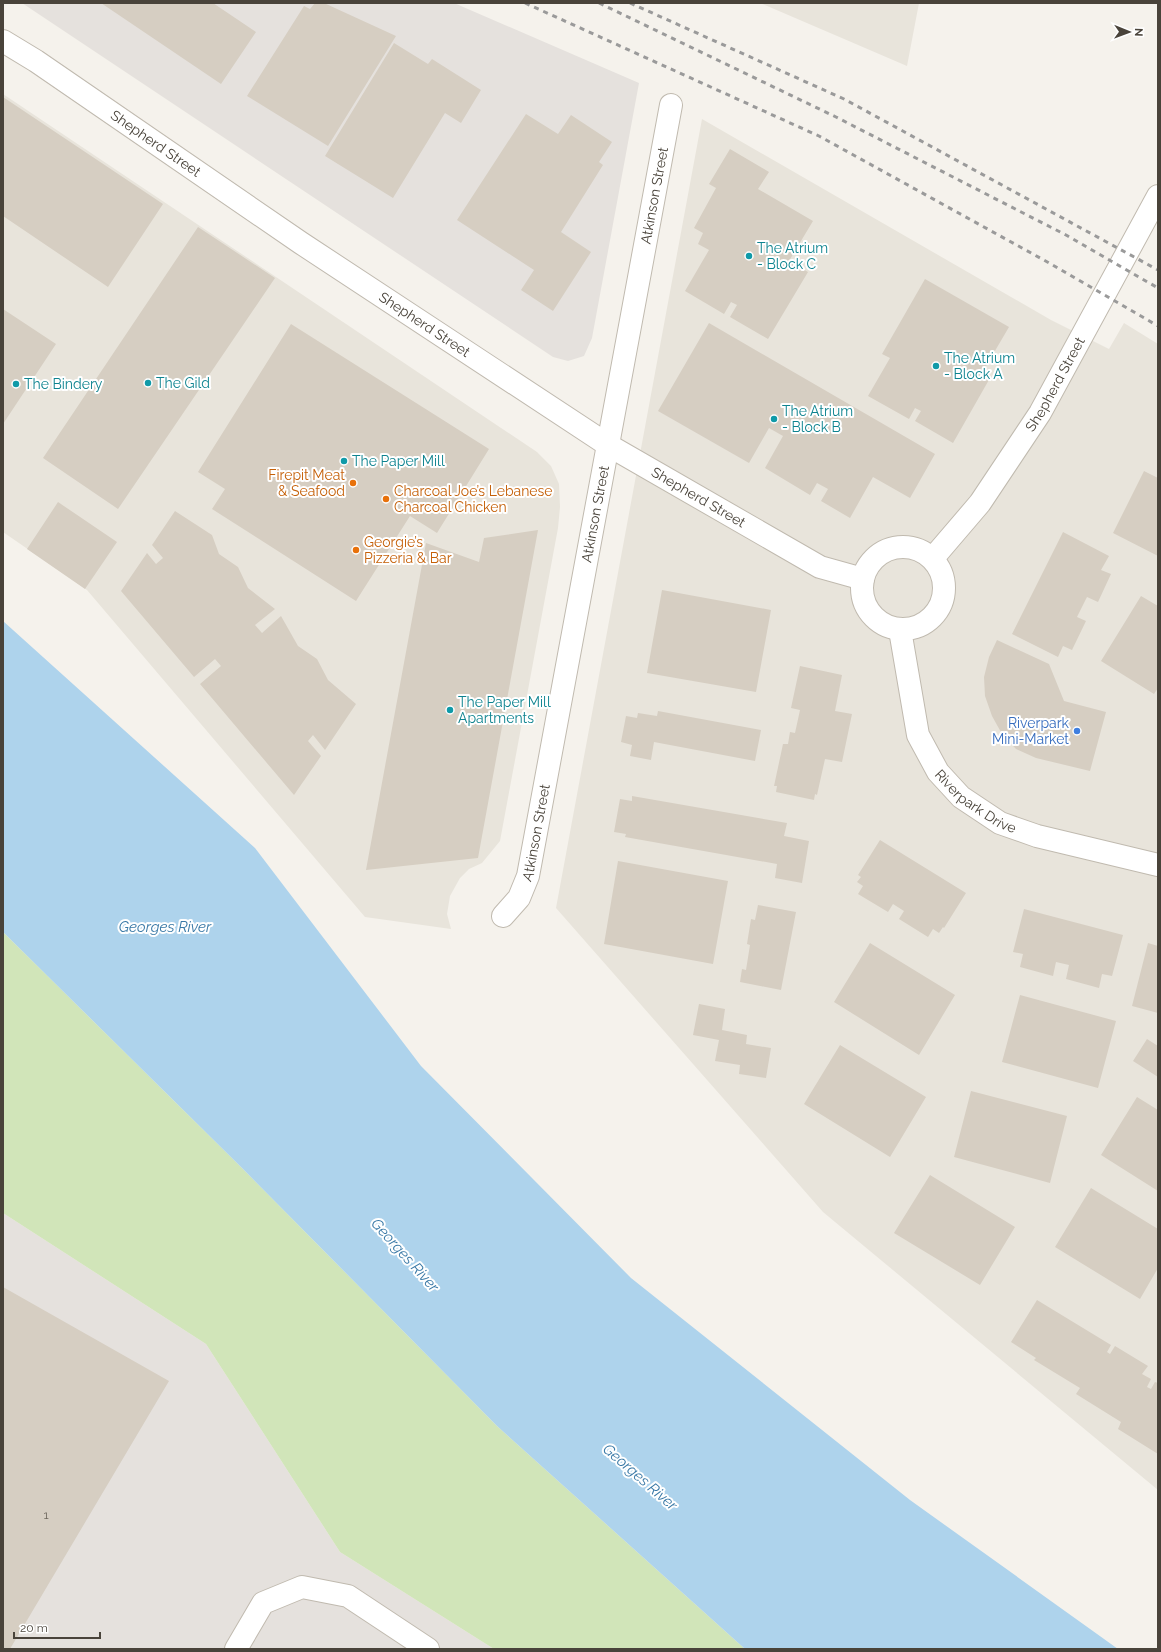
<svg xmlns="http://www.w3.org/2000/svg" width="1161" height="1652" font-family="Raleway,sans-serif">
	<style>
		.residential { fill: #e8e4db }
		.industrial { fill: #e5e1dd }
		.green { fill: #d1e5b9 }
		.water { fill: #aed3ec }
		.building { fill: #d6cec2 }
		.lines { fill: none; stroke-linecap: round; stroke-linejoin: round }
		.minor-casing { stroke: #c0baaf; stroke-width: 24 }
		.minor { stroke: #fff; stroke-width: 22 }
		.rail { stroke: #9a9a9a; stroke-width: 3; stroke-dasharray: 5 5; stroke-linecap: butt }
		.culture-dot { fill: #0f9aa8; stroke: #fff; stroke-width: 1.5 }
		.food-dot { fill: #e8710a; stroke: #fff; stroke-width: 1.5 }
		.shop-dot { fill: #3f7fe0; stroke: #fff; stroke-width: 1.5 }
		.labels { text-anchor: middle; stroke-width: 4; stroke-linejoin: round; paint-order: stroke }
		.number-label { font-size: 12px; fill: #6c665c }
		.street-label { font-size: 14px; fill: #49433a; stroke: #fff }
		.culture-label { font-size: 14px; fill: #0d838f; stroke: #fff; text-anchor: start }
		.food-label { font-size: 14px; fill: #c56008; stroke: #fff; text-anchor: start }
		.shop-label { font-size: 14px; fill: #366cbe; stroke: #fff; text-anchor: end }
		.water-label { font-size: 15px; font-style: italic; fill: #3878a6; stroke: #fff }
	</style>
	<rect width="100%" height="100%" fill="#f5f2ec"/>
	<path class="residential" d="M760 3H919L907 66Z
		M3 94 537 452 551 466 559 484 560 507 558 528 500 841 482 863 469 869 460 878 450 896 447 914 451 929 365 917 87 590 3 532Z
		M702 119 1051 320 1109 349 1124 323 1158 344V1490L823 1212 556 908Z"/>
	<path class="industrial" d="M22 3H454L639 83 592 338 584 356 568 361 553 357Z
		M3 1213 206 1344 340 1552 494 1649H3Z"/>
	<path class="green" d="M3 932 243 1169 497 1426 745 1649H494L340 1552 206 1344 3 1213Z"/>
	<path class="water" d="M3 621 255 848 421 1066 631 1278 910 1500 1118 1649H745L497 1426 243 1169 3 932Z"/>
	<path class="building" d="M101 3H213L256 32 221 84Z
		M315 3H324L396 36 328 146 247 96 304 6 310 9Z
		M394 43 428 64 432 59 481 90 461 123 445 113 393 198 325 156Z
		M3 97 163 204 108 287 3 216Z
		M526 114 558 134 571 115 612 142 599 162 603 165 561 232 591 252 553 311 521 290 534 270 457 220Z
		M730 149 769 172 758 189 813 221 789 261 808 272 768 339 730 317 737 305 731 302 724 314 685 291 709 250 698 244 703 233 694 228 716 188 709 184Z
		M198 227 275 278 118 509 43 458Z
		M925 279 1009 327 982 373 990 378 953 443 915 421 921 411 915 408 909 419 868 396 890 358 882 354Z
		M3 309 56 344 3 424Z
		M709 323 935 454 910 498 873 477 850 518 821 501 828 489 817 483 810 495 765 468 783 436 769 428 749 463 658 411Z
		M291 324 489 449 437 533 410 516 356 601 212 509 225 489 198 472Z
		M1144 471 1158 478V556L1113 533Z
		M58 502 117 542 85 589 27 549Z
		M175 511 212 535 219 554 238 567 248 588 275 609 255 625 262 633 281 616 298 646 317 659 328 680 356 704 325 750 313 735 308 741 321 756 294 795 200 684 221 666 215 659 194 677 121 591 147 553 156 564 163 558 152 545Z
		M538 530 478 858 366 870 426 543 479 562 484 538Z
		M1063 532 1109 556 1101 570 1111 574 1098 602 1087 597 1077 617 1086 621 1072 650 1063 646 1058 657 1012 634Z
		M662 590 771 610 756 692 647 673Z
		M1141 596 1158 606V688L1154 694 1101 661Z
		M997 640 1049 664 1064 701 1106 712 1090 771 1036 758 1016 749 1002 734 992 716 985 696 984 677 989 657Z
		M800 666 842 675 835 711 852 714 842 762 825 759 817 795 815 794 814 800 776 792 777 786H774L783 744H788L790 732 795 733 800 710 791 708Z
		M658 711 761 730 755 761 654 742 651 760 630 756 632 745 621 742 626 716 637 718 638 713 657 716Z
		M632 796 787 823 784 836 809 841 802 883 775 878 777 864 625 837 626 834 614 832 620 799 632 801Z
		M880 840 966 893 944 928 943 927 939 933 933 929 928 937 899 919 904 911 893 904 888 912 858 894 863 886 857 882 861 877 858 875Z
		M618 861 728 881 713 964 604 944Z
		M758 905 796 912 781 990 740 982 742 969 746 970 750 945 747 944 751 919 755 920Z
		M1024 909 1123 935 1112 976 1102 974 1099 988 1066 979 1069 965 1056 962 1053 976 1020 967 1023 954 1013 952Z
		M870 943 955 995 919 1055 834 1002Z
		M1148 943 1158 946V1013L1132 1006Z
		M1020 995 1116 1021 1098 1088 1002 1062Z
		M699 1004 725 1009 722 1030 747 1035 746 1044 771 1048 766 1078 739 1074 740 1065 715 1061 719 1040 693 1035Z
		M1147 1039 1158 1046V1077L1133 1061Z
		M840 1045 926 1097 890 1157 804 1104Z
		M971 1091 1067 1116 1050 1183 954 1157Z
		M1137 1097 1158 1110V1191L1101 1155Z
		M930 1175 1015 1227 980 1285 894 1233Z
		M1091 1188 1158 1229V1268L1140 1299 1055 1247Z
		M3 1287 169 1381 10 1649H3Z
		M1037 1300 1111 1345 1107 1352 1110 1354 1115 1346 1148 1366 1142 1374 1151 1379 1147 1387 1151 1389 1155 1382 1158 1383V1454L1118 1429 1121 1422 1076 1394 1080 1388 1034 1360 1036 1358 1011 1342Z"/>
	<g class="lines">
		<g class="minor-casing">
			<g id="minor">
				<path id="s1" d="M3 41 36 61 301 243 608 445 820 567 863 579"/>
				<circle cx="903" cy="588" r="41"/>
				<path id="s2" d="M933 558 980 503 1040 413 1158 196"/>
				<path id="s3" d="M900 630 918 735 938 772 961 797 1000 823 1037 836 1158 865"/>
				<path id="s4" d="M503 916 519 898 528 876 671 105"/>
				<path d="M236 1649 263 1603 302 1587 348 1596 428 1649"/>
			</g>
		</g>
		<use href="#minor" class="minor"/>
		<path class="rail" d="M525 3 819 136 1051 264 1158 326
			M599 3 836 117 1066 235 1158 288
			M630 3 844 99 1158 270"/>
	</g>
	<g class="culture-dot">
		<circle cx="749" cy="256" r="4"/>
		<circle cx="936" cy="366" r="4"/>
		<circle cx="148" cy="383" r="4"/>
		<circle cx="16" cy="384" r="4"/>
		<circle cx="774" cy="419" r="4"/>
		<circle cx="344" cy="461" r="4"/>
		<circle cx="450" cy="710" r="4"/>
	</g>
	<g class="food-dot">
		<circle cx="353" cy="483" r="4"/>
		<circle cx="386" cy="499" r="4"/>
		<circle cx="356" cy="550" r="4"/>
	</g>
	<circle class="shop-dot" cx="1077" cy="731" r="4"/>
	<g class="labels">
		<g class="number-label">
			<text x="46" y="1519">1</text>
		</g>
		<g class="street-label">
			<text dy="5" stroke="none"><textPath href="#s1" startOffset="184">Shepherd Street</textPath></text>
			<text dy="5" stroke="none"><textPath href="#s4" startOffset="740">Atkinson Street</textPath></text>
			<text dy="5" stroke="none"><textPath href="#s1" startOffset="508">Shepherd Street</textPath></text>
			<text dy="5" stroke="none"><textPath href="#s2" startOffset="213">Shepherd Street</textPath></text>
			<text dy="5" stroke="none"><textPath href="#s1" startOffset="832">Shepherd Street</textPath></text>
			<text dy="5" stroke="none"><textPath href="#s4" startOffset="416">Atkinson Street</textPath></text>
			<text dy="5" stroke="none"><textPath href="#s3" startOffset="197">Riverpark Drive</textPath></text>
			<text dy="5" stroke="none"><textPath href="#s4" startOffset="92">Atkinson Street</textPath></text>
		</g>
		<g class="culture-label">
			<text x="757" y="253">The Atrium<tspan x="757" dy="16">- Block C</tspan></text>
			<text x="944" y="363">The Atrium<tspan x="944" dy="16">- Block A</tspan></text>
			<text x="156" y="388">The Gild</text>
			<text x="24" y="389">The Bindery</text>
			<text x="782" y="416">The Atrium<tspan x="782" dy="16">- Block B</tspan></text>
			<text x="352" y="466">The Paper Mill</text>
			<text x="458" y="707">The Paper Mill<tspan x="458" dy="16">Apartments</tspan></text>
		</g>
		<g class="food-label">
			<text x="345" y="480" text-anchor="end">Firepit Meat<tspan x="345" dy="16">&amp; Seafood</tspan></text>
			<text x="394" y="496">Charcoal Joe’s Lebanese<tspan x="394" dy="16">Charcoal Chicken</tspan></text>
			<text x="364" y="547">Georgie’s<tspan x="364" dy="16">Pizzeria &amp; Bar</tspan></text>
		</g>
		<g class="shop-label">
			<text x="1069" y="728">Riverpark<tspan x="1069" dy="16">Mini-Market</tspan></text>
		</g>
		<g class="water-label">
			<text x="165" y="932">Georges River</text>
			<text transform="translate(405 1255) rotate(48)" y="5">Georges River</text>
			<text transform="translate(640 1477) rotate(41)" y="5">Georges River</text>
		</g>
	</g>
	<rect width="1161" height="1652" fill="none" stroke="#49433a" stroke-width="8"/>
	<g transform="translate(1129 32) rotate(91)" stroke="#ffffff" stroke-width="3" paint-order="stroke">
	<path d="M0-3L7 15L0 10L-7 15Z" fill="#49433a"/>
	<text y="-6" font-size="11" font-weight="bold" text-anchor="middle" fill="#49433a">N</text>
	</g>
	<path d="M14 1632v6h86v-6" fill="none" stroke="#49433a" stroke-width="2"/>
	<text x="20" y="1632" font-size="12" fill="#49433a" stroke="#ffffff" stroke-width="3" paint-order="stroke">20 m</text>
</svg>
